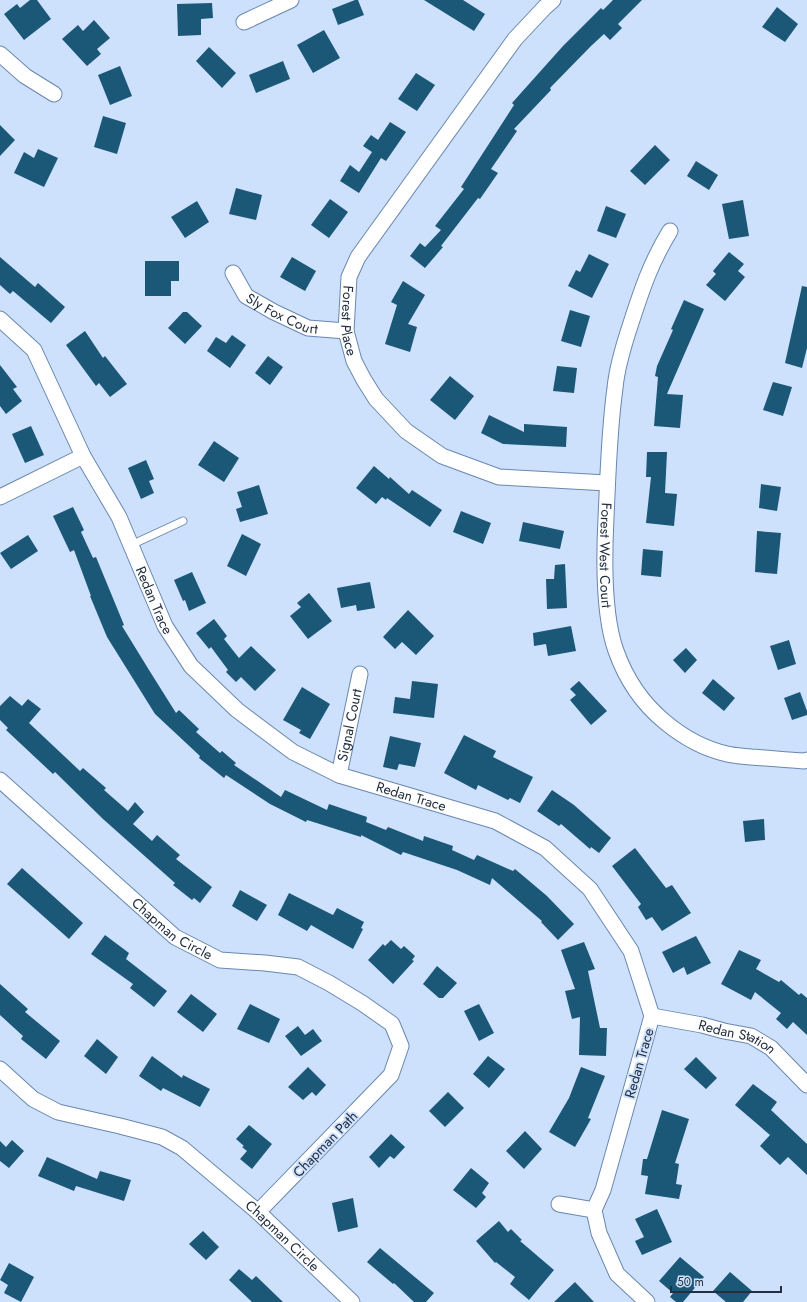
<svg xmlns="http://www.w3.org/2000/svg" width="807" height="1302" font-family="Jost,sans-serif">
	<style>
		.building { fill: #1b5777 }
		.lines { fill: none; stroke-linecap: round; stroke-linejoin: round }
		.lane-casing { stroke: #6987b0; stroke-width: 9 }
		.street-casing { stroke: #6987b0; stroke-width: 17 }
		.lane { stroke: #fff; stroke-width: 7 }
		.street { stroke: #fff; stroke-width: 15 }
		.labels { text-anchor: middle; stroke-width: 4; stroke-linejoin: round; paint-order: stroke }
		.street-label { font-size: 14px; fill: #232f40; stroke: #cde1fc }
	</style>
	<rect width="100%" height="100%" fill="#cde1fc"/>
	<path class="building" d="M30 0H37L51 19 24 40 4 14 17 4 20 8Z
		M355 0H358L364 15 338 25 332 9Z
		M424 0H463L485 14 474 31Z
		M613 0H642L618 24 622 28 610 40 604 34 591 46 550 88 551 90 514 129 517 131 491 169 498 173 480 199 478 198 441 246 443 247 425 268 410 256 420 243 425 247 441 230 435 226 464 189 461 187 514 105 512 103 563 46 601 8 603 10Z
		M212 3 213 18 201 19V35L178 36 177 4Z
		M777 7 798 24 785 42 762 27Z
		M94 20 110 38 97 49 101 54 87 66 62 39 78 25 83 31Z
		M324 30 340 58 313 73 297 45Z
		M209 47 236 73 222 88 196 61Z
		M283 61 290 79 256 93 249 75Z
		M120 66 132 96 110 105 98 75Z
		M416 73 435 85 417 111 398 99Z
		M103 116 126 123 117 154 94 147Z
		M390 122 406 132 386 161 381 158 359 193 340 181 350 165 359 172 372 152 363 146 371 135 378 140Z
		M0 125 15 140 0 156Z
		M655 145 670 160 645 185 630 171Z
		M38 149 58 158 44 187 14 173 24 152 34 158Z
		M696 161 718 175 709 190 687 176Z
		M236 188 262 195 256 220 229 214Z
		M330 199 348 212 329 238 311 225Z
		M743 200 749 236 729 239 722 204Z
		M197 201 209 222 185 238 171 217Z
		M606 206 626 214 616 238 597 231Z
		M729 252 744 264 738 271 745 277 725 301 706 285 716 274 713 271Z
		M589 254 609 264 592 298 568 286 576 270 580 272Z
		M0 257 35 287 38 283 65 307 51 323 13 291 10 294 0 285Z
		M292 257 316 271 305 291 280 277Z
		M145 261H179V281H171V296H145Z
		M403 281 425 295 408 324 417 327 410 352 385 344 397 305 391 302Z
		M802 286 807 287V348L802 368 785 363Z
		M684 300 704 309 667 394 683 395 680 428 654 426 658 377 655 376 657 366 673 330 671 329Z
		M570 310 590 316 581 347 561 341Z
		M183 312H187L202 326 185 344 168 328Z
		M85 331 103 358 105 356 127 384 110 397 99 383 96 386 66 345Z
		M232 335 246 345 230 368 207 351 216 337 226 343Z
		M268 356 283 367 270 385 255 373Z
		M0 365 17 387 13 389 22 401 6 414 0 406Z
		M557 366 577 368 574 393 553 391Z
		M450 376 474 396 455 420 430 400Z
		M773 382 792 387 783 416 763 410Z
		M489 415 524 432V424L567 427 566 447 503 444 481 433Z
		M31 426 44 455 25 463 12 434Z
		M214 441 239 458 224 482 198 465Z
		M647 452H667L665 493 677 494 674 526 646 523 651 477H646Z
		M146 460 154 479 149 481 154 493 141 499 128 468Z
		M374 466 389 479 390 477 409 494 412 490 442 510 430 527 387 498 386 500 382 497 376 504 356 488Z
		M761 484 781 487 777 511 759 508Z
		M259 485 268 514 240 522 236 509 242 507 237 492Z
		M73 507 84 530 81 532 93 558 96 557 124 625 122 626 149 670 176 713 179 710 199 729 196 732 220 753 222 751 236 763 234 765 281 797 285 790 327 810 329 804 367 817 366 822 386 830 388 827 423 841 424 836 453 846 452 850 474 860 477 855 513 871 515 869 547 896 574 924 558 940 541 922 542 921 492 878 490 885 457 870 403 852 401 855 361 835V837L307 820 306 822 270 804 226 775 224 778 199 758 200 756 155 714 107 637 90 596H91L74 550 70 552 53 516Z
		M461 511 491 523 483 544 453 532Z
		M523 522 564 531 560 549 519 541Z
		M757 531 781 533 777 574 755 572Z
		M242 534 261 544 246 576 227 566Z
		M28 535 38 551 11 569 0 553Z
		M643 549 663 551 661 577 641 575Z
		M565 564 567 608 547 609 546 579H554L555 565Z
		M192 572 206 603 189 611 185 600 183 601 174 580Z
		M370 582 375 608 357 611 356 605 341 608 337 588Z
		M309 593 332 621 308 639 290 616 301 607 297 603Z
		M408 610 434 636 416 655 402 642 395 649 383 637Z
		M214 619 227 636 224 639 239 658 251 646 276 670 255 691 241 677 236 682 226 672 228 670 211 647 209 649 196 633Z
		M571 626 576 651 548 656 546 644 534 646 533 633Z
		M789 640 796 664 778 670 770 646Z
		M686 648 697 660 685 673 673 660Z
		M713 679 735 698 724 711 702 693Z
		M412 681 438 684 434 718 393 713 395 697 410 699Z
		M579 681 607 711 591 725 570 700 576 695 570 689Z
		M302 687 330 704 310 739 299 733 301 730 283 720Z
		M800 692 807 711V715L792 720 784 698Z
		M10 696 22 706 28 699 41 709 29 723 80 771 83 768 106 788 104 790 128 811 135 802 144 812 133 824 152 841 157 835 180 855 176 859 212 887 200 903 194 898 192 900 173 885 175 883 103 819 55 772 53 774 6 730 8 728 0 720V706Z
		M464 735 496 751 493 757 533 777 520 803 510 798 508 800 478 785 476 790 444 773Z
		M390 736 421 743 415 767 399 764 397 770 383 767Z
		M552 790 574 805 611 838 599 853 591 847 590 849 561 824 559 826 537 811Z
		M764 819 765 840 745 842 743 821Z
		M635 848 666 888 672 885 691 913 662 931 652 917 646 920 638 907 641 904 612 866Z
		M22 868 83 923 69 939 7 884Z
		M240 890 267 905 257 921 232 906Z
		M289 893 333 915 337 908 364 922 361 928 363 929 353 949 311 925 307 931 278 915Z
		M105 935 129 953 126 959 167 991 154 1007 130 988 133 984 91 954Z
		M696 936 711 963 687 975 684 967 673 973 662 952Z
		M391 940 401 949 404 946 415 956 412 960 414 961 393 984 368 960 383 944 385 946Z
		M584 942 595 969 588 971 600 1028H607L606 1056 579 1055 580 1017 572 1019 565 991 575 989 561 950Z
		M739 950 761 960 756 969 779 982 781 980 799 995 801 993 807 998V1035L793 1022 787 1029 776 1019 781 1013 755 992 751 1000 721 984Z
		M437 966 457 983 443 998H439L423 984Z
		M0 984 28 1009 25 1012 60 1041 46 1059 21 1039 23 1036 0 1015Z
		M191 994 217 1014 203 1032 177 1012Z
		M250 1004 280 1019 269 1043 237 1029Z
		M479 1004 494 1033 479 1041 464 1011Z
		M298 1026 305 1035 313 1029 322 1041 301 1056 285 1036Z
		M97 1039 118 1057 106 1074 84 1056Z
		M152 1056 182 1078 183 1075 210 1089 200 1107 163 1088 161 1091 139 1076Z
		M488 1056 505 1069 489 1088 473 1074Z
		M696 1057 717 1078 706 1089 684 1069Z
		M308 1067 326 1085 316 1096 312 1092 303 1100 288 1087Z
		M581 1067 605 1076 588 1118 591 1119 575 1147 549 1132 569 1098Z
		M753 1084 777 1102 771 1110 807 1144V1175L788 1157 780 1165 760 1146 770 1135 735 1105Z
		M448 1092 464 1108 445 1127 429 1111Z
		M662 1110 689 1119 675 1163 679 1164 676 1184 682 1185 679 1199 645 1194 648 1176 641 1175 643 1159H647Z
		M249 1125 272 1144 252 1169 240 1159 247 1151 242 1147 244 1146 236 1139Z
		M525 1131 542 1149 524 1169 506 1151Z
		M391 1134 405 1147 394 1159 390 1156 379 1168 369 1157Z
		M12 1140 24 1151 9 1168 0 1161V1141L6 1147Z
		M47 1157 97 1179 100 1171 131 1180 124 1201 76 1186 74 1191 38 1176Z
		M471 1168 489 1183 482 1193 486 1197 476 1208 453 1190Z
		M353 1198 358 1227 338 1232 332 1203Z
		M657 1209 672 1242 642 1255 635 1241 644 1237 635 1219Z
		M499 1221 508 1232 511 1229 522 1240 520 1241 554 1270 529 1300 510 1284 515 1277 496 1262 495 1263 476 1241Z
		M203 1231 219 1247 206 1260 189 1244Z
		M380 1248 434 1293 426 1302H414L394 1283 393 1284 367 1262Z
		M680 1257 704 1277 683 1302H676L670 1297 673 1293 659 1281Z
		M9 1263 34 1277 21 1302 4 1293 8 1285 0 1280Z
		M239 1269 252 1280 256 1276 283 1302H252L229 1280Z
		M730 1272 752 1291 743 1302H726L713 1291Z
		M575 1282 594 1302H554Z"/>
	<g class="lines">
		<g class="lane-casing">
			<path id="lane" d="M131 545 183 521"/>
		</g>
		<g class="street-casing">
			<g id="street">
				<path id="s1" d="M553 0 545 7 515 39 358 257 349 277 346 331 354 361 364 380 376 399 406 431 442 456 499 477 607 483"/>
				<path d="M244 22 291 0"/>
				<path d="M0 54 25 76 54 94"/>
				<path id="s2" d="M670 231C651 262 642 289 631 323 624 344 617 366 615 388 609 431 608 475 606 518 604 557 603 615 616 651 626 679 643 704 665 722 683 737 705 749 727 754 735 756 743 756 751 757 768 758 786 760 804 761L807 760"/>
				<path id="s3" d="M233 273 246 296 274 312 308 328 346 331"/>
				<path id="s4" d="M0 319 34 350 83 456 119 517 165 626 191 666 237 710 293 752 339 775 495 821 545 848 590 889 631 951 652 1016 603 1190 594 1210 599 1233 617 1274 647 1302"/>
				<path d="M0 497 83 456"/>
				<path id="s5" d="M339 775 360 674"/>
				<path id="s6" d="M0 780 175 937 220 960 265 963 298 967 329 983 362 1003 392 1024 401 1046 391 1075 258 1212"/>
				<path id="s7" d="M652 1016 702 1025 724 1031 751 1036 771 1048 807 1085"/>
				<path id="s8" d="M0 1069 33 1099 58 1112 120 1126 162 1137 182 1148 258 1212 352 1302"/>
				<path d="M559 1204 594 1210"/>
			</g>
		</g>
		<use href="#lane" class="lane"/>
		<use href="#street" class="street"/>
	</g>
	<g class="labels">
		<g class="street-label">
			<text dy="5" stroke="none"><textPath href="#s3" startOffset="67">Sly Fox Court</textPath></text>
			<text dy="5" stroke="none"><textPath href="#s1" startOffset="389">Forest Place</textPath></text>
			<text dy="5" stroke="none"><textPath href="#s2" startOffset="335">Forest West Court</textPath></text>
			<text dy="5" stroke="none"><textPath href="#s4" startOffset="324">Redan Trace</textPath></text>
			<text dy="5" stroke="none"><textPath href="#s5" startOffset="51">Signal Court</textPath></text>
			<text dy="5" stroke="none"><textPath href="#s4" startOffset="660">Redan Trace</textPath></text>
			<text dy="5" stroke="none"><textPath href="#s6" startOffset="228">Chapman Circle</textPath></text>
			<text dy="5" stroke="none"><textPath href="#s7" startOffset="88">Redan Station</textPath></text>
			<text transform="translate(639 1063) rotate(-74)" y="5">Redan Trace</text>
			<text transform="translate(325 1144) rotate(-46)" y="5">Chapman Path</text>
			<text dy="5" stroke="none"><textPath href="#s8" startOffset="336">Chapman Circle</textPath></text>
		</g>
	</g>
	<path d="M671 1286v6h110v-6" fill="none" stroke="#232f40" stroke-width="2"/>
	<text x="677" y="1286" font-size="12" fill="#232f40" stroke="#cde1fc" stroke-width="3" paint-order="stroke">50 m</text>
</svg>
